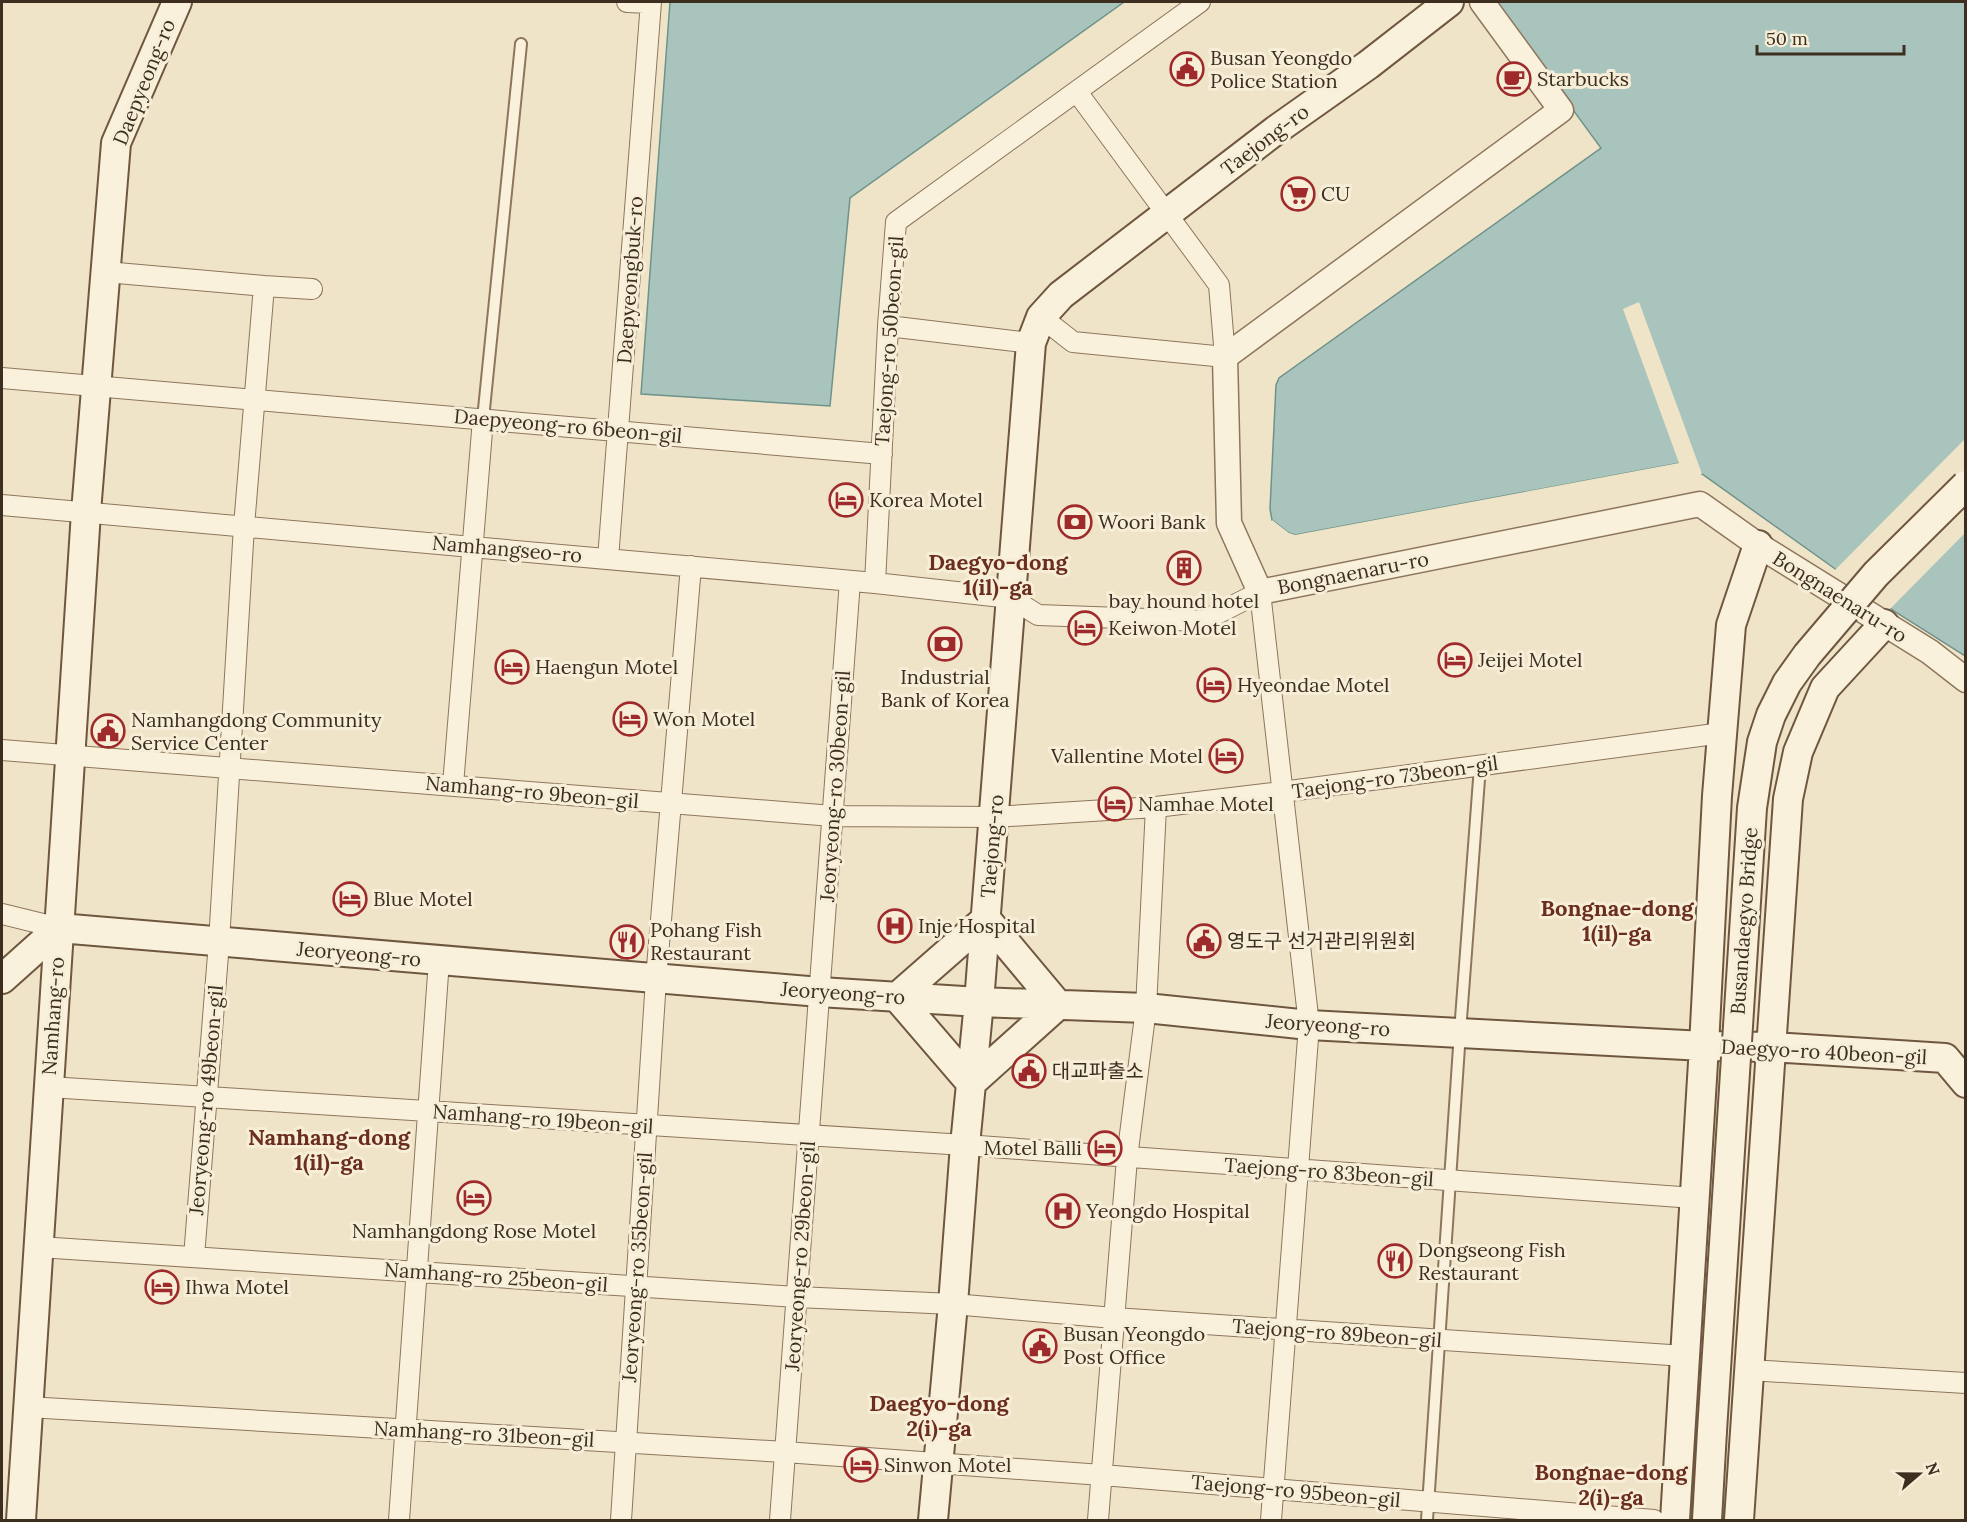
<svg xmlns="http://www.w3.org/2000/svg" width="1967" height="1522" font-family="Lora,'Noto Sans KR',serif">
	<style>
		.water { fill: #a9c4bc; stroke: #6f938a; stroke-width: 1.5 }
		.pier { fill: #f0e4c8 }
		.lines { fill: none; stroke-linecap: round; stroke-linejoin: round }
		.service-casing { stroke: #8d765c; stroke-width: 14 }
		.minor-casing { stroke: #8d765c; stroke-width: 22 }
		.tertiary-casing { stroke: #8d765c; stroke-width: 27 }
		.secondary-casing { stroke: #6f573f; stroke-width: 32 }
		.service { stroke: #faf1dc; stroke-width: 10 }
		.minor { stroke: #faf1dc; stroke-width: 20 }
		.tertiary { stroke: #faf1dc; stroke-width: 24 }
		.secondary { stroke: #faf1dc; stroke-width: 28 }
		.secondary-bridge-casing { stroke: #6f573f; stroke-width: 32; stroke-linecap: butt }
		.secondary-bridge { stroke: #faf1dc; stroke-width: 28 }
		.labels { text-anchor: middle; stroke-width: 6; stroke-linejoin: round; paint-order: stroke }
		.poi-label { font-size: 20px; fill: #3d2e20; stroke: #f7eed8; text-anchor: start }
		.street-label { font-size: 20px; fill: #3d2e20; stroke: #f7eed8 }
		.quarter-label { font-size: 22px; font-weight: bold; fill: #6b2e1e; stroke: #f7eed8 }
	</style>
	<rect width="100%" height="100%" fill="#f0e4c8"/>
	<path class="water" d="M670 2H1124L850 198 830 406 641 394Z
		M1494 2H1965V656L1897 613 1702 474 1680 463 1295 535 1289 533 1272 520 1270 509 1276 385 1279 378 1601 148Z"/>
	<path class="pier" d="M1639 302 1702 474 1697 475 1679 466 1295 538 1287 535 1272 524V520L1289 533 1295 535 1679 463 1623 309Z
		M1965 439V533L1889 610 1834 571Z"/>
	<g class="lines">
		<g class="service-casing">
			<path id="service" d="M483 419 521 44
				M1427 1520 1460 1032 1480 766"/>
		</g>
		<g class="minor-casing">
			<path id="minor" d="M627 2 651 3
				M106 272 264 286 312 289
				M1041 317 1073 342 1225 357 1219 285 1077 92
				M888 326 1031 343
				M2 378 882 454
				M2 505 875 583 1011 598 1038 615 1203 621 1260 592 1309 1025 1271 1520
				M608 559 651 2
				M875 583 888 326 896 222 1200 2
				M2 750 833 816 994 817 1156 807 1282 792 1722 733
				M453 785 483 419
				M2 914 59 928
				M49 1087 965 1145 1694 1198
				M39 1247 797 1297 953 1304 1114 1318 1685 1356
				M194 1257 219 942 244 526 264 286
				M1749 1370 1966 1383
				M28 1407 785 1452 1102 1475 1654 1520
				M399 1520 439 960
				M621 1520 656 979 691 566
				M780 1520 850 581
				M1098 1520 1127 1158 1146 1008 1156 807"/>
		</g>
		<g class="tertiary-casing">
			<path id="tertiary" d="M1482 2 1561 110 1225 357 1229 523 1260 592 1700 504 1758 545 1930 652 1966 680"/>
		</g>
		<g class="secondary-casing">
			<path id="secondary" d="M986 919 1058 1005
				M2 979 59 928 820 992 979 1002 1146 1008 1309 1025 1704 1046 1772 1047 1945 1058 1966 1083
				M897 997 986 919
				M897 997 971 1083
				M971 1083 1058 1005
				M21 1520 86 512 116 143 177 2
				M933 1520 953 1304 965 1145 979 1002 1031 343 1041 317 1061 295 1276 130 1368 65 1449 2
				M1675 1520 1704 1046 1717 796 1731 625 1758 545
				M1707 1520 1712 1431
				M1739 1520 1788 799 1798 752 1825 688 1884 624"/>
		</g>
		<use href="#service" class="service"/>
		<use href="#minor" class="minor"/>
		<use href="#tertiary" class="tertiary"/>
		<use href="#secondary" class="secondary"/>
		<g class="secondary-bridge-casing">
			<path id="secondary-bridge" d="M1712 1431 1752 808 1762 742 1771 715 1787 683 1807 655 1876 574 1966 485"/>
		</g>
		<use href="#secondary-bridge" class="secondary-bridge"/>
	</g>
	<defs>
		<g id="civic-ring" transform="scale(1.725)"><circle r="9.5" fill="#f7eed8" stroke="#9e2a2b" stroke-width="1.5"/><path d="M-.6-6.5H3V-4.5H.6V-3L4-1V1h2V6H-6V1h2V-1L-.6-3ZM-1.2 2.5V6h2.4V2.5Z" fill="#9e2a2b"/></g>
		<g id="cafe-ring" transform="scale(1.725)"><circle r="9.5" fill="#f7eed8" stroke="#9e2a2b" stroke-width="1.5"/><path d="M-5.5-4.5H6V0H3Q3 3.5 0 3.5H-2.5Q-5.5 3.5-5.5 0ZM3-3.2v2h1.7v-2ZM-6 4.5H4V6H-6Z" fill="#9e2a2b"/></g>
		<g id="supermarket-ring" transform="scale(1.725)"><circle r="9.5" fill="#f7eed8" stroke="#9e2a2b" stroke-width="1.5"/><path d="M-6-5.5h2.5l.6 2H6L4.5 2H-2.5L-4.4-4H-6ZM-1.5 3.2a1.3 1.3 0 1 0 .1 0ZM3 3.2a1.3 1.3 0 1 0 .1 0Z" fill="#9e2a2b"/></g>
		<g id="hotel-ring" transform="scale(1.725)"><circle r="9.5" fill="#f7eed8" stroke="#9e2a2b" stroke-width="1.5"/><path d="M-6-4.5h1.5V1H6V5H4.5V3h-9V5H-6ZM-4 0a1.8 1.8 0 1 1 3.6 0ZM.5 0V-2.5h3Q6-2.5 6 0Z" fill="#9e2a2b"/></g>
		<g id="bank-ring" transform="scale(1.725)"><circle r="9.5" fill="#f7eed8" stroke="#9e2a2b" stroke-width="1.5"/><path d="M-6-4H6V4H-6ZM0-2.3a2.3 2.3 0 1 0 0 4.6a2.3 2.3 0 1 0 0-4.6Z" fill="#9e2a2b"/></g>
		<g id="building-ring" transform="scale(1.725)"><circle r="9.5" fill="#f7eed8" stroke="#9e2a2b" stroke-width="1.5"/><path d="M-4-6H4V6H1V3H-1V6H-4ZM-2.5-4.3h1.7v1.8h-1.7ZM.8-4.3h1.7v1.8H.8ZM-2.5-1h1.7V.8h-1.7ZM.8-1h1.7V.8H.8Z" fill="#9e2a2b"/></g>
		<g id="hospital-ring" transform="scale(1.725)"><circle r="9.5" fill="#f7eed8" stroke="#9e2a2b" stroke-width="1.5"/><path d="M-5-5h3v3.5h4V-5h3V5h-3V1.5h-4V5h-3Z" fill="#9e2a2b"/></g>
		<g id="restaurant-ring" transform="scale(1.725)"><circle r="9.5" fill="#f7eed8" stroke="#9e2a2b" stroke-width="1.5"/><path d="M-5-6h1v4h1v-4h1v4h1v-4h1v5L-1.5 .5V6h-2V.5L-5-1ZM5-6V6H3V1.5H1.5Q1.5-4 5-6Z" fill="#9e2a2b"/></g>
	</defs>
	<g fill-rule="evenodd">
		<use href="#civic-ring" x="1187" y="69"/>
		<use href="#cafe-ring" x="1514" y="79"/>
		<use href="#supermarket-ring" x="1298" y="194"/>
		<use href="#hotel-ring" x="846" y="500"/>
		<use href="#bank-ring" x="1075" y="522"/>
		<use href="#building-ring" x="1184" y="568"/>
		<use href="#hotel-ring" x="1085" y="628"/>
		<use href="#bank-ring" x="945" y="644"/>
		<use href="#hotel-ring" x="1455" y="660"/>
		<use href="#hotel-ring" x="512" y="667"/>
		<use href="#hotel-ring" x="1214" y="685"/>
		<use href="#hotel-ring" x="630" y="719"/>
		<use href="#civic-ring" x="108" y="731"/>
		<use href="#hotel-ring" x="1226" y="756"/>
		<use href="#hotel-ring" x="1115" y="804"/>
		<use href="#hotel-ring" x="350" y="899"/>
		<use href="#hospital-ring" x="895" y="926"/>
		<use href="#civic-ring" x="1204" y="941"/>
		<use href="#restaurant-ring" x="627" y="942"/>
		<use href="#civic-ring" x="1029" y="1071"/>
		<use href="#hotel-ring" x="1105" y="1148"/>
		<use href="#hotel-ring" x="474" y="1198"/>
		<use href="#hospital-ring" x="1063" y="1211"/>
		<use href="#restaurant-ring" x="1395" y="1261"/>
		<use href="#hotel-ring" x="162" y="1287"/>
		<use href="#civic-ring" x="1040" y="1346"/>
		<use href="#hotel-ring" x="861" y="1465"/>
	</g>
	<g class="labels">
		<g class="poi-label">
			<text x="1210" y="65">Busan Yeongdo<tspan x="1210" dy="23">Police Station</tspan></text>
			<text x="1537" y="86">Starbucks</text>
			<text x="1321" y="201">CU</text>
			<text x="869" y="507">Korea Motel</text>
			<text x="1098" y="529">Woori Bank</text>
			<text x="1184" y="608" text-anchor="middle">bay hound hotel</text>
			<text x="1108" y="635">Keiwon Motel</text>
			<text x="1478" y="667">Jeijei Motel</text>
			<text x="535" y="674">Haengun Motel</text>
			<text x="945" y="684" text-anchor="middle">Industrial<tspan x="945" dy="23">Bank of Korea</tspan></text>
			<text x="1237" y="692">Hyeondae Motel</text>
			<text x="653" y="726">Won Motel</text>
			<text x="131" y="727">Namhangdong Community<tspan x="131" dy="23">Service Center</tspan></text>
			<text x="1203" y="763" text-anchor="end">Vallentine Motel</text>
			<text x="1138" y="811">Namhae Motel</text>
			<text x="373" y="906">Blue Motel</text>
			<text x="918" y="933">Inje Hospital</text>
			<text x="650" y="937">Pohang Fish<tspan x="650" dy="23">Restaurant</tspan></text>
			<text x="1227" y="948">영도구 선거관리위원회</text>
			<text x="1052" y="1078">대교파출소</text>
			<text x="1082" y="1155" text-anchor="end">Motel Balli</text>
			<text x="1086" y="1218">Yeongdo Hospital</text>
			<text x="474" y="1238" text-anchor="middle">Namhangdong Rose Motel</text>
			<text x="1418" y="1257">Dongseong Fish<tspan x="1418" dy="23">Restaurant</tspan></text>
			<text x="185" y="1294">Ihwa Motel</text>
			<text x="1063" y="1341">Busan Yeongdo<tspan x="1063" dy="23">Post Office</tspan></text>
			<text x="884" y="1472">Sinwon Motel</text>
		</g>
		<g class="street-label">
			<text transform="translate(144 82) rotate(-68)" y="7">Daepyeong-ro</text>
			<text transform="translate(1265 140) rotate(-37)" y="7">Taejong-ro</text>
			<text transform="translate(630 280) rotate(-86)" y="7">Daepyeongbuk-ro</text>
			<text transform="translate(889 341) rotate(-86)" y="7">Taejong-ro 50beon-gil</text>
			<text transform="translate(568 426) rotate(5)" y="7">Daepyeong-ro 6beon-gil</text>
			<text transform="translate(507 549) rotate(5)" y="7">Namhangseo-ro</text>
			<text transform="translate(1353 573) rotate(-11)" y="7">Bongnaenaru-ro</text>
			<text transform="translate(1840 597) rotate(32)" y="7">Bongnaenaru-ro</text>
			<text transform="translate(1395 777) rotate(-8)" y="7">Taejong-ro 73beon-gil</text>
			<text transform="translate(835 786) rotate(-86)" y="7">Jeoryeong-ro 30beon-gil</text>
			<text transform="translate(532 792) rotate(5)" y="7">Namhang-ro 9beon-gil</text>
			<text transform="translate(992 846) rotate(-85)" y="7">Taejong-ro</text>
			<text transform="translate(1744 921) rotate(-86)" y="7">Busandaegyo Bridge</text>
			<text transform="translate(359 954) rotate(5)" y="7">Jeoryeong-ro</text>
			<text transform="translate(843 993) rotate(4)" y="7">Jeoryeong-ro</text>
			<text transform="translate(53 1016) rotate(-86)" y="7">Namhang-ro</text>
			<text transform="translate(1328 1025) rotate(4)" y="7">Jeoryeong-ro</text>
			<text transform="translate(1824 1052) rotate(3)" y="7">Daegyo-ro 40beon-gil</text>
			<text transform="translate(206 1100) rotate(-85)" y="7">Jeoryeong-ro 49beon-gil</text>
			<text transform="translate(543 1119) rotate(4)" y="7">Namhang-ro 19beon-gil</text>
			<text transform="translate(1329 1172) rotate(4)" y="7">Taejong-ro 83beon-gil</text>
			<text transform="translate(800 1256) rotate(-86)" y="7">Jeoryeong-ro 29beon-gil</text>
			<text transform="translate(637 1267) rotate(-86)" y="7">Jeoryeong-ro 35beon-gil</text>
			<text transform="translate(496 1277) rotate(4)" y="7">Namhang-ro 25beon-gil</text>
			<text transform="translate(1337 1333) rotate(4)" y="7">Taejong-ro 89beon-gil</text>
			<text transform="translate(484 1434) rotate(3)" y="7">Namhang-ro 31beon-gil</text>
			<text transform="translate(1296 1491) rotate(5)" y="7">Taejong-ro 95beon-gil</text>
		</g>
		<g class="quarter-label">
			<text x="998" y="570">Daegyo-dong<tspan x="998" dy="25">1(il)-ga</tspan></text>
			<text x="1617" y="916">Bongnae-dong<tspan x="1617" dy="25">1(il)-ga</tspan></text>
			<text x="329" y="1145">Namhang-dong<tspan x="329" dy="25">1(il)-ga</tspan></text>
			<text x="939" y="1411">Daegyo-dong<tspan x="939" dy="25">2(i)-ga</tspan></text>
			<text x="1611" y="1480">Bongnae-dong<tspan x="1611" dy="25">2(i)-ga</tspan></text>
		</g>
	</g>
	<rect width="1967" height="1522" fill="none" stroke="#3d2e20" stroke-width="6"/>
	<g transform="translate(1919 1474) rotate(70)" stroke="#f7eed8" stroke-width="4.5" paint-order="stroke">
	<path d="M0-4.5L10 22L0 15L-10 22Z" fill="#3d2e20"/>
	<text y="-9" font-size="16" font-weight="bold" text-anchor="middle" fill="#3d2e20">N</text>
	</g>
	<path d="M1757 45v9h147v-9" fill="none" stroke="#3d2e20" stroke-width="3"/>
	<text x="1766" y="45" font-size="18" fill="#3d2e20" stroke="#f7eed8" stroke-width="4.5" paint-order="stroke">50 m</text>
</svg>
